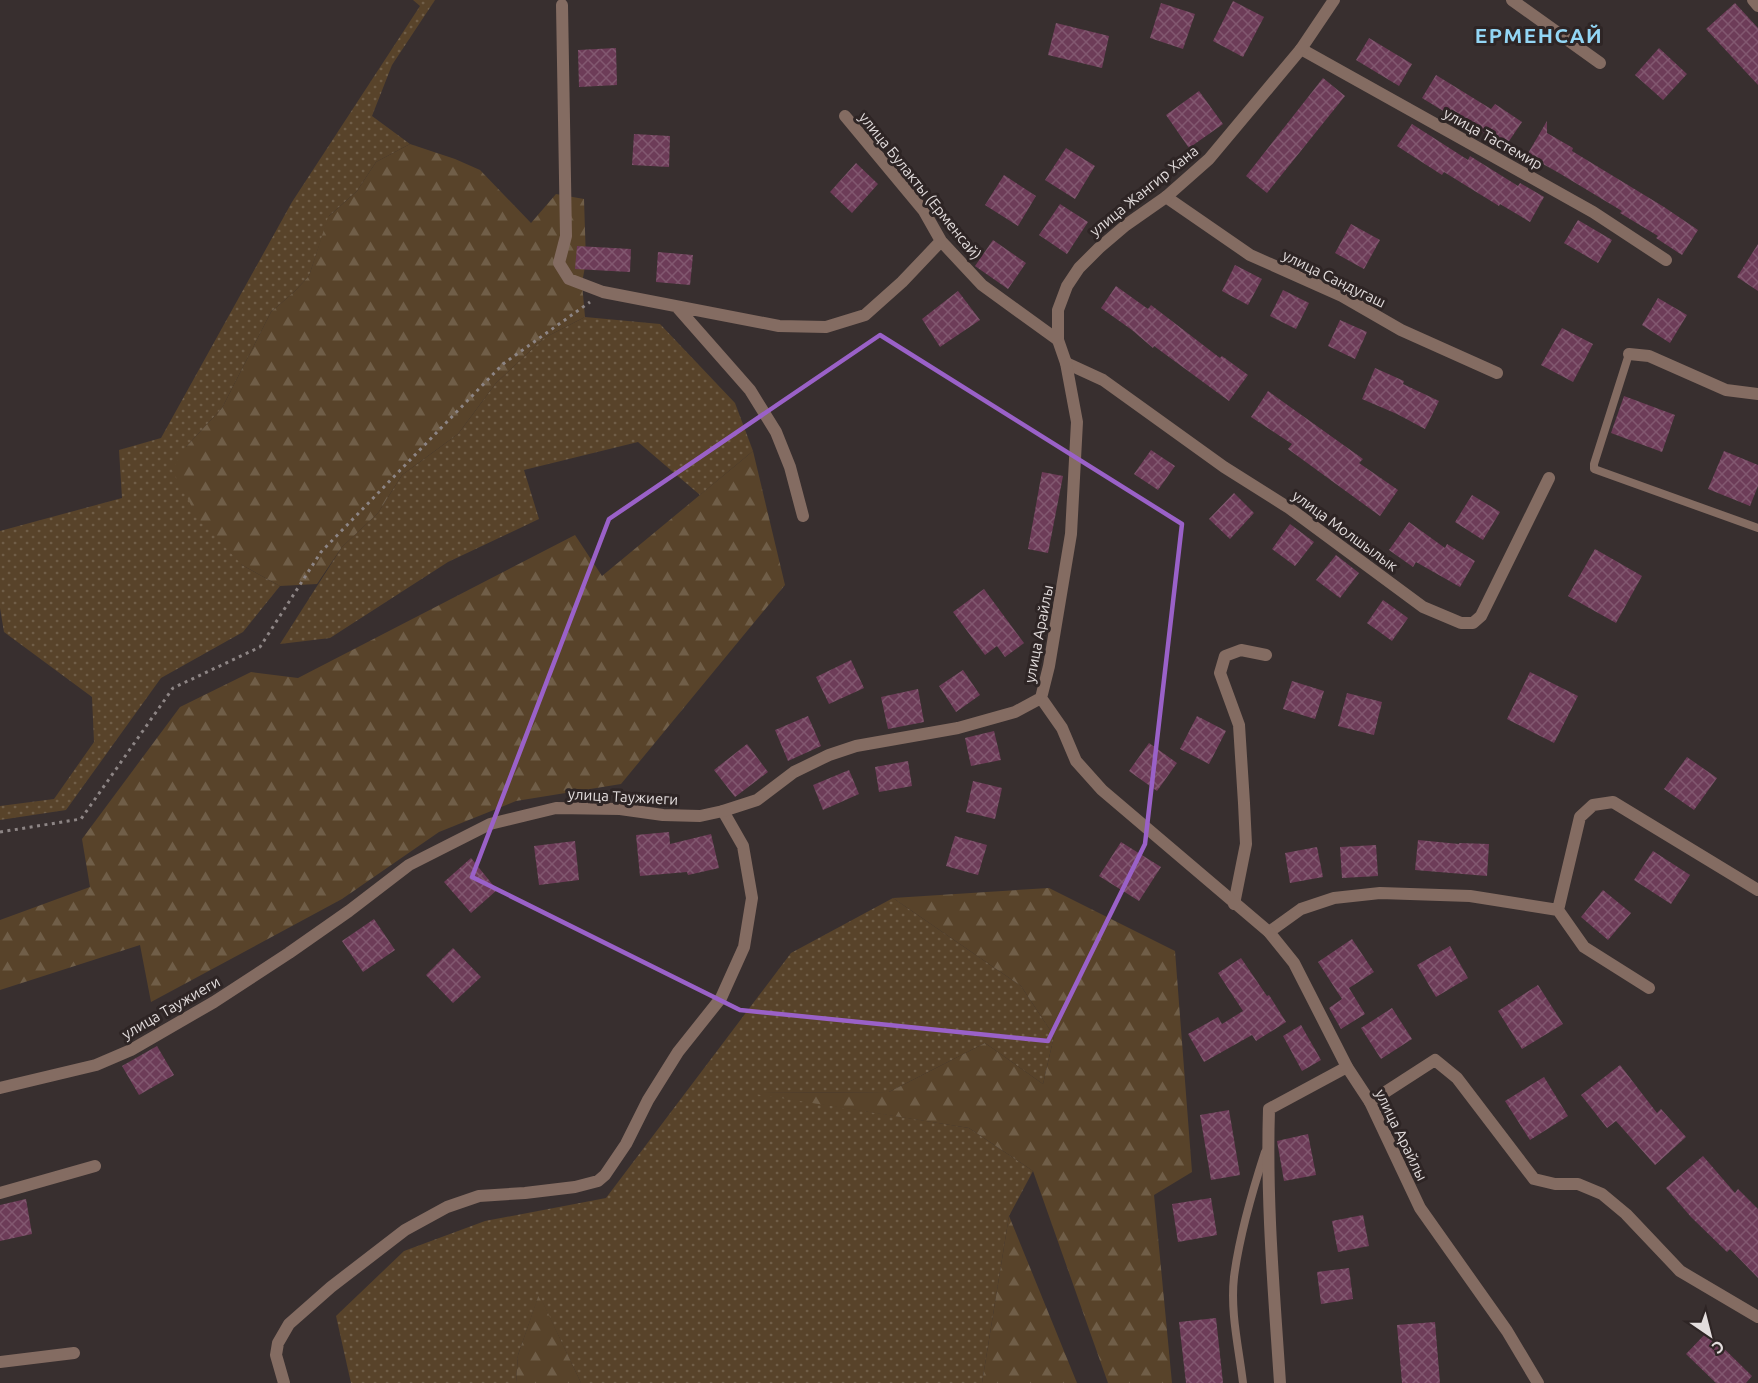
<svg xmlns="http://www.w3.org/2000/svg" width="1758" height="1383" font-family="Ubuntu,sans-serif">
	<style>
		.grass { fill: url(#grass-dots) }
		.forest { fill: url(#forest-firs) }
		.building { fill: url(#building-cross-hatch) }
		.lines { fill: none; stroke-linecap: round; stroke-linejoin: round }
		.path { stroke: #8d8585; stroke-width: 3; stroke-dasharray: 3 4.5; stroke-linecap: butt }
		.service { stroke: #846c62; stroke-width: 8 }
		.minor { stroke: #846c62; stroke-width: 12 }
		.tertiary { stroke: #846c62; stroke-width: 12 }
		.marked { fill: none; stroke: #9a61c8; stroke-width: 4.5; stroke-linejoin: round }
		.labels { text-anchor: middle; stroke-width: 6; stroke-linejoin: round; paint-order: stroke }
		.street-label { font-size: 15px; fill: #e3dddd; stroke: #2e2525 }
		.district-label { font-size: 21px; font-weight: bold; letter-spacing: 1.5px; fill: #93d6f5; stroke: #2e2525 }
	</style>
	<defs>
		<pattern id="grass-dots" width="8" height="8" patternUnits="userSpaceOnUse" patternTransform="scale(1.5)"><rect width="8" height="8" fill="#58432a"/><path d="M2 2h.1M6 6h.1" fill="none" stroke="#705e48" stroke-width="1.8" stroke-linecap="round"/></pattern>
		<pattern id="forest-firs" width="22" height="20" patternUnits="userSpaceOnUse" patternTransform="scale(1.5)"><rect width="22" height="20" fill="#58432a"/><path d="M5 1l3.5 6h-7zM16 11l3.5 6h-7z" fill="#705e48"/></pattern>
		<pattern id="building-cross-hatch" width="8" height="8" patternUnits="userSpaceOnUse" patternTransform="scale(1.5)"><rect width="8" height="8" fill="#6d3c58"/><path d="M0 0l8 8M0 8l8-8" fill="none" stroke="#825870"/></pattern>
	</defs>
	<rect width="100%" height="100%" fill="#382f2f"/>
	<path class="grass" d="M413 0H435L392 65 372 116 410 144 376 162 357 191 329 216 309 276 294 292 271 312 222 408 186 447 242 565 280 586 243 632 161 678 66 810 0 820V806L54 799 94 742 92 697 4 632 0 608V531L122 498 119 450 161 438 292 202 420 6Z
		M585 317 660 324 735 403 753 451 700 495 638 442 524 470 539 519 448 562 330 638 280 644 342 547 378 513 402 475 458 434 496 383 544 338Z
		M893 898 1021 986 1054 1036 1043 1084 985 1043 889 1092 754 1093 969 1128 1033 1171 1009 1216 982 1383H581L539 1295 518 1355 516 1383H351L336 1316 404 1251 485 1221 606 1198 791 953Z"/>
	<path class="forest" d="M410 144 455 159 480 170 531 223 556 194 584 199 586 261 582 283 585 317 544 338 496 383 458 434 402 475 378 513 342 547 317 584 280 586 242 565 198 518 172 470 186 447 222 408 271 312 294 292 309 276 328 217 357 191 376 162Z
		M753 451 785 585 621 784 516 801 439 832 342 899 151 1002 140 945 0 990V920L90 887 82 839 180 707 251 672 298 678 575 535 602 576Z
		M1049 888 1175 951 1192 1172 1154 1195 1172 1383H1108L1033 1171 969 1128 749 1093 889 1092 985 1043 1043 1084 1054 1036 1021 986 893 898Z
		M1009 1216 1077 1383H982Z
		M539 1294 581 1383H516L518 1355Z"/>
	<path class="building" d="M1233 1 1264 17 1243 57 1213 41Z
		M1161 3 1195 14 1183 49 1150 38Z
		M1735 3 1758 28V85L1706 29Z
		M1056 23 1109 36 1102 68 1048 55Z
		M1369 38 1412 64 1399 86 1356 60Z
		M616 48 617 85 579 87 578 50Z
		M1659 48 1687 74 1663 100 1635 75Z
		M1436 75 1491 109 1495 104 1522 122 1505 147 1465 120 1463 123 1422 98Z
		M1323 78 1345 96 1267 193 1246 176Z
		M1199 91 1223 124 1189 148 1166 115Z
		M1547 121V133L1573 148 1572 151 1664 207 1698 230 1682 255 1656 238 1658 236 1620 213 1622 211 1559 173 1527 155Z
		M1412 124 1468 160 1470 156 1518 186 1520 183 1544 197 1530 222 1500 204 1499 206 1444 172 1442 175 1397 146Z
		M634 134 670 136 669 167 632 165Z
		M1066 148 1095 166 1075 199 1045 180Z
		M856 163 878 184 852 213 830 192Z
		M1004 175 1036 196 1018 226 985 205Z
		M1060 204 1088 222 1067 254 1039 235Z
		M1578 220 1612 240 1598 263 1564 243Z
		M1351 224 1380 240 1364 269 1335 253Z
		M993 240 1026 263 1008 289 975 266Z
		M1758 244V291L1737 277Z
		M577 246 631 249 630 272 575 269Z
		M658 252 693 255 690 285 656 282Z
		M1235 265 1262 279 1248 305 1222 291Z
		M1116 286 1148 309 1151 305 1220 358 1222 356 1248 375 1229 401 1154 346 1153 348 1132 330 1101 308Z
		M1283 290 1309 303 1296 329 1270 316Z
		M958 291 980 320 940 347 922 319Z
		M1658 298 1687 315 1670 343 1642 325Z
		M1340 320 1367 332 1355 359 1328 346Z
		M1562 328 1593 344 1573 382 1541 365Z
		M1375 368 1404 381 1403 384 1439 401 1425 429 1397 414 1362 399Z
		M1268 391 1363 459 1359 463 1398 490 1380 516 1288 449 1292 444 1251 417Z
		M1624 396 1675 415 1662 452 1611 433Z
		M1151 450 1175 466 1158 490 1134 474Z
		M1724 451 1758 465V486L1750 506 1708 489Z
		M1042 472 1063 476 1048 553 1028 549Z
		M1234 493 1254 513 1230 539 1209 519Z
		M1472 495 1500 512 1483 540 1455 522Z
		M1409 522 1445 548 1447 544 1475 561 1460 587 1416 562 1413 567 1389 550Z
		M1290 524 1314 542 1295 566 1272 549Z
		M1595 549 1642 576 1616 623 1568 596Z
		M1336 555 1359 573 1340 598 1316 580Z
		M984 589 1024 643 1005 657 997 646 985 655 953 612Z
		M1383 600 1408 618 1392 641 1367 623Z
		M851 660 864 688 829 704 816 677Z
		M963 670 980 695 956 712 939 686Z
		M1530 672 1578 696 1554 743 1507 719Z
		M1292 681 1324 691 1315 719 1283 709Z
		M918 689 924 722 888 729 881 697Z
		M1347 693 1382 702 1374 735 1338 726Z
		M808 716 821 746 788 761 775 730Z
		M1197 716 1226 731 1209 764 1180 749Z
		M994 731 1001 760 971 766 965 738Z
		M1149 743 1177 763 1157 791 1129 771Z
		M747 744 768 772 735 797 714 770Z
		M1687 757 1717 778 1694 810 1664 789Z
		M908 761 912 786 879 792 875 767Z
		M849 770 859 794 823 810 813 785Z
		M973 781 1002 788 995 819 966 812Z
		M669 832 670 844 711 834 719 868 688 875 687 872 640 876 636 835Z
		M955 836 987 845 978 875 946 866Z
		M1418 840 1459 844V843L1489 844 1487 876 1415 870Z
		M575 841 579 880 539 885 534 846Z
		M1121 842 1161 867 1139 901 1099 876Z
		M1376 845 1378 876 1342 878 1340 847Z
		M1317 847 1323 877 1290 883 1285 853Z
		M1653 851 1690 875 1671 904 1634 880Z
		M471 858 497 890 471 913 444 882Z
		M1603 890 1631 913 1608 940 1581 917Z
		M374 919 395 950 363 972 342 941Z
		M1352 939 1374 972 1349 988 1365 1014 1341 1029 1329 1008 1342 999 1318 962Z
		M1450 946 1468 978 1436 997 1417 965Z
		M453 948 481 977 453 1003 426 975Z
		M1241 958 1267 996 1269 995 1286 1022 1256 1041 1252 1035 1204 1062 1188 1034 1218 1017 1222 1024 1243 1011 1218 973Z
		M1538 985 1563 1024 1522 1049 1498 1011Z
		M1392 1008 1412 1039 1381 1059 1361 1028Z
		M1301 1025 1321 1060 1302 1071 1283 1036Z
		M157 1046 174 1075 139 1095 122 1066Z
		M1620 1065 1657 1113 1661 1109 1686 1137 1655 1165 1616 1121 1607 1128 1581 1095Z
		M1544 1077 1568 1116 1530 1140 1505 1101Z
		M1229 1110 1240 1175 1211 1180 1200 1115Z
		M1308 1134 1316 1175 1284 1181 1277 1141Z
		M1703 1156 1735 1193 1738 1189 1758 1209V1278L1730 1249 1727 1252 1691 1217 1666 1188Z
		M1211 1198 1217 1235 1178 1242 1172 1204Z
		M26 1199 32 1234 0 1241V1205Z
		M1363 1215 1369 1246 1338 1252 1332 1221Z
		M1349 1268 1353 1299 1321 1304 1317 1272Z
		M1216 1318 1223 1383H1186L1179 1322Z
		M1435 1322 1440 1383H1402L1397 1325Z
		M1707 1332 1752 1376 1746 1383H1716L1686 1354Z"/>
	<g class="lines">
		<path class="path" d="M0 832 81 819 173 688 260 647 321 552 503 364 590 302"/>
		<path class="service" d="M1629 354 1594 464V469L1758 528
			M1243 1383C1239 1349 1230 1312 1234 1277 1239 1238 1253 1189 1265 1152"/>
		<path class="minor" d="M1512 0 1600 63
			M562 5 566 236 559 263 569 279 603 292 779 326 826 327 865 315 902 282 941 241
			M1301 49 1593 212 1666 260
			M845 116 924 211 941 241 982 285 1058 340
			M1166 197 1250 255 1342 296 1401 330 1497 373
			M677 307 750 390 776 432 790 467 803 516
			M1629 354 1649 356 1726 390 1758 394
			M1066 363 1103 380 1224 467 1289 508 1423 607 1461 623H1473L1481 616 1549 478
			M1234 904 1246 844 1244 803 1239 725 1220 673 1225 656 1241 650 1266 655
			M1558 910 1580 817 1593 805 1613 802 1758 890
			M1269 932 1301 909 1334 898 1380 893 1470 896 1558 910 1584 947 1649 988
			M1370 1102 1435 1060 1457 1078 1534 1179 1555 1184H1578L1602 1194 1626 1214 1680 1271 1758 1317
			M0 1193 95 1166
			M0 1362 74 1353
			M284 1383 276 1355 278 1343 289 1324 331 1287 405 1230 447 1207 479 1196 525 1193 575 1187 598 1181 605 1175 626 1144 648 1100 678 1052 721 998 744 947 752 898 743 846 723 811
			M1280 1383C1274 1292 1266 1201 1269 1109L1347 1067"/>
		<path class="tertiary" d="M1334 0 1301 49 1209 159 1166 197 1126 225 1099 248 1079 268 1067 286 1058 310V340L1066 363 1077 422 1071 534 1049 666 1041 698 1062 728 1076 761 1102 790 1269 932 1294 963 1347 1067 1370 1102 1420 1208 1507 1331 1538 1383
			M1753 0 1758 6
			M0 1088 96 1065 131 1050 214 1002 289 953 349 911 409 865 490 824 556 808 620 809 663 815 700 816 723 811 757 800 794 772 829 755 856 746 958 728 1015 712 1041 698"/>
	</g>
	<path class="marked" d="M880 335 1182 524 1145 844 1048 1041 740 1010 472 877 609 519Z"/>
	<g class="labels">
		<g class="street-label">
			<text transform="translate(1493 139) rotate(29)" y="5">улица Тастемир</text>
			<text transform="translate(920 186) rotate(51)" y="5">улица Булакты (Ерменсай)</text>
			<text transform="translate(1144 191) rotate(-39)" y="5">улица Жангир Хана</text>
			<text transform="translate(1334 279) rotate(26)" y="5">улица Сандугаш</text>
			<text transform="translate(1345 531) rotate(36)" y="5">улица Молшылык</text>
			<text transform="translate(1039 634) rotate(-79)" y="5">улица Арайлы</text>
			<text transform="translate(623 797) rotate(3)" y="5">улица Таужиеги</text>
			<text transform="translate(171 1008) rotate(-30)" y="5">улица Таужиеги</text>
			<text transform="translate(1401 1135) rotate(64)" y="5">улица Арайлы</text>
		</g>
		<g class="district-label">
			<text x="1539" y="43">ЕРМЕНСАЙ</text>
		</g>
	</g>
	<g transform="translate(1710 1335) rotate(145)" stroke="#2e2525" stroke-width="4.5" paint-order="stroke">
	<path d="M0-4.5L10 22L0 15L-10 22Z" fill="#e3dddd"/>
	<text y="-9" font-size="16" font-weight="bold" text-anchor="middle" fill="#e3dddd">С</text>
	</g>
</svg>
